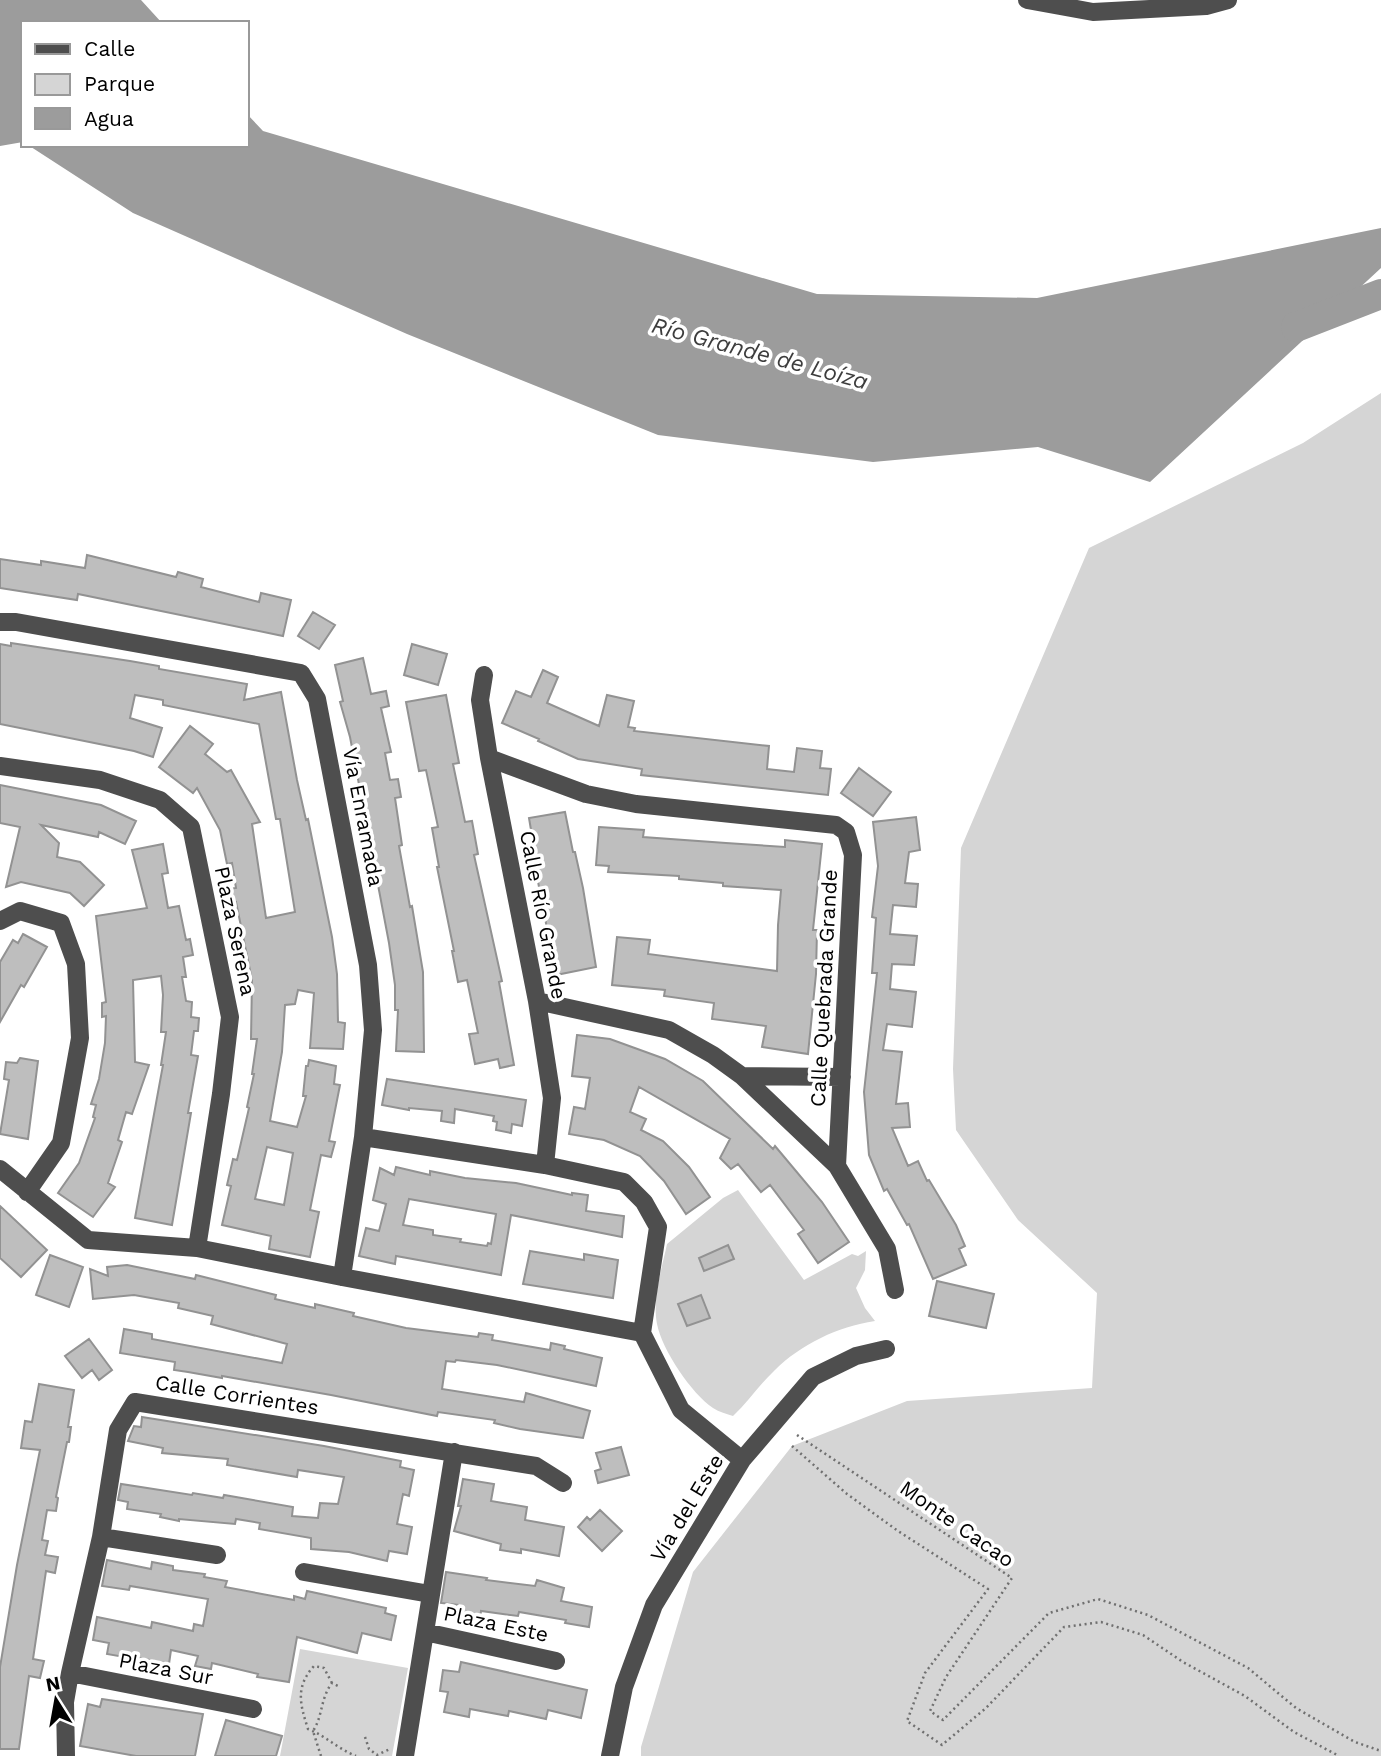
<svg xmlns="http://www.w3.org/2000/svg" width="1381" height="1756" font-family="'Work Sans',sans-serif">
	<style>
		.green { fill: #d5d5d5 }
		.water { fill: #9c9c9c }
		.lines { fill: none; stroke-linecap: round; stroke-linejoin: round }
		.river { stroke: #9c9c9c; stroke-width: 30 }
		.building { fill: #bebebe; stroke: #929292; stroke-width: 2; fill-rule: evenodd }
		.path { stroke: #707070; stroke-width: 2.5; stroke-dasharray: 2 3.5; stroke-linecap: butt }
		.minor { stroke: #4e4e4e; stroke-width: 18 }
		.labels { text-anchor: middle; stroke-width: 7; stroke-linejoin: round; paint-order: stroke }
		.street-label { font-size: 21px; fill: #000; stroke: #fff }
		.water-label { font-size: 23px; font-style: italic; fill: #3d3d3d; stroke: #fff }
	</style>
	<rect width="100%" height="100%" fill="#fff"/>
	<path class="green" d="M1381 393V1756H641V1747L693 1572 792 1446 907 1401 1092 1388 1097 1293 1018 1220 956 1130 953 1069 961 848 1089 548 1303 443Z
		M738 1190 804 1280 852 1254 858 1256 866 1251 865 1270 856 1288 865 1308 875 1321C837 1327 801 1344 774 1371 759 1385 748 1402 733 1416 727 1414 719 1412 713 1408 692 1394 662 1350 657 1324 652 1299 662 1268 667 1244L723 1198Z
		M300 1649 408 1668 392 1756H280Z"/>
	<path class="water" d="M0 0H141L162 23H23V142L0 146Z
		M247 114 263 131 817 294 1037 298 1381 228V268L1150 482 1038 447 873 462 658 435 407 334 133 213 28 145H247Z"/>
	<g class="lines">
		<path class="river" d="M1296 327 1381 294"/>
	</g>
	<path class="building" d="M87 555 176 577 178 572 203 579 201 587 259 602 261 593 291 600 283 636 78 594 77 600 0 588V559L41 565V561L85 568Z
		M313 612 335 625 319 649 298 636Z
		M11 643 130 661 159 666V669L247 684 244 700 281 692 297 780 306 820 308 819 332 937 337 974 338 1022 345 1023 343 1049 310 1048 314 993 298 990 295 1004 285 1005 282 1052 270 1121 297 1127 306 1096H303L306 1066H308L309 1060 336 1066 334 1084 340 1085 329 1141 335 1142 331 1157 321 1155 310 1210 319 1212 310 1257 269 1249 271 1236 222 1225 231 1186 227 1185 233 1159 237 1160 249 1108 247 1107 254 1074H252L257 1039H251L252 980 236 902 231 903 229 889 236 888 232 863 227 864 220 830 197 788 193 793 159 767 190 726 213 744 205 754 227 772 231 770 260 822 252 824 266 918 295 912 280 819H276L259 724 163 705V700L135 695 130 718 162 728 153 757 134 751 0 724V644L11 646ZM267 1147 293 1153 284 1205 255 1199Z
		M412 644 447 654 438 685 404 675Z
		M363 658 371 694 386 691 389 706 381 708 391 752 385 753 390 780 398 779 401 797 395 798 402 845 399 846 410 907 412 906 423 972 424 1052 396 1051 398 1010H395V985L389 943 350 737 340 702 343 701 335 665Z
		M543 670 558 677 547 703 599 726 607 695 634 701 628 727 635 728 634 731 769 746 767 769 794 772 797 748 822 751 820 768 831 769 828 795 641 775 642 769 578 759 538 741 539 739 502 723 516 691 531 697Z
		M446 695 459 763 453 764 465 822 472 821 478 854 474 855 502 981 499 982 514 1065 500 1068 498 1059 475 1064 469 1034 478 1033 467 980 458 982 452 951H454L437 867H439L432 828 438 827 426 770 419 771 406 702Z
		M859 768 891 792 873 816 841 793Z
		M0 785 101 805 136 821 125 844 99 832 98 837 41 825 59 843 57 857 80 862 104 885 84 906 70 893 21 882 6 887 20 827 0 823Z
		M565 812 573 852H575L583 888 596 967 556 975 534 861 536 860 529 818Z
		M916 817 920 850 909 852 905 883 918 884 916 907 893 905 890 934 917 936 914 965 892 964 890 989 916 992 912 1027 887 1024 883 1050 902 1052 896 1104 908 1103 910 1127 892 1128 908 1166 918 1161 927 1181 929 1180 956 1225 965 1246 959 1249 966 1265 933 1279 909 1224 907 1225 887 1189 884 1191 869 1155 864 1092 877 973H872L876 918 872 917 878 866 873 822Z
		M599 827 644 830 643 837 726 843 785 847V840L822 844 813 930H817L816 974 808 1054 762 1047 766 1026 712 1019 714 1003 664 996 665 990 612 985 617 937 650 940 648 954 777 971 778 925 781 890 723 886V883L679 879V876L608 872 609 866 596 865Z
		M163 844 168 873 162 874 168 908 179 906 186 940 190 939 193 955 183 957 186 977H182L186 1001 192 1002 191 1017 199 1018 198 1031H194L191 1055 198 1056 188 1113H191L172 1225 135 1218 163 1065H161L166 1032H161L163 995 161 976 133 980 135 1062 149 1065 132 1114 126 1112 118 1140 122 1142 108 1183 115 1187 93 1217 58 1193 79 1163 95 1118 93 1117 96 1105 91 1104 99 1079 105 1043 106 1016 102 1017V1003L106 1002 96 916 147 908 132 850Z
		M23 934 47 947 24 987 21 985 0 1022V962L13 940 18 943Z
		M577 1035 610 1039 665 1059 703 1081 773 1149 775 1146 822 1202 849 1242 818 1263 798 1234 804 1230 770 1185 761 1192 738 1164 731 1169 720 1158 730 1139 639 1087 630 1112 646 1119 641 1130 663 1141 689 1167 710 1197 686 1214 664 1181 640 1156 604 1140 569 1134 574 1107 585 1109 590 1078 572 1076Z
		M20 1058 38 1061 28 1139 0 1134 9 1080 4 1079 6 1062 17 1063Z
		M387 1079 526 1100 522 1126 512 1124 511 1133 496 1130 497 1122 493 1121 494 1116 455 1109 454 1123 441 1121 442 1111 409 1108V1110L382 1105Z
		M396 1167 430 1175V1171L465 1178 516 1183 572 1195V1193L588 1195 586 1211 624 1216 622 1237 511 1215 501 1275 396 1256 395 1264 359 1256 366 1228 379 1231 386 1204 373 1200 380 1168 394 1175ZM409 1199 496 1214 491 1244 488 1243 487 1246 460 1242 461 1239 433 1235V1230L403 1225Z
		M0 1206 47 1250 21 1277 0 1258Z
		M728 1245 734 1259 704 1271 699 1258Z
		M530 1251 584 1260V1254L618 1260 613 1298 523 1284Z
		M50 1255 83 1267 69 1307 36 1295Z
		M127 1265 195 1279 196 1275 276 1295 275 1299 315 1308V1304L354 1313 353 1316 406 1328 478 1337 479 1333 493 1335 492 1340 550 1350 551 1343 565 1346 564 1349 602 1358 596 1386 497 1365 456 1360 455 1362 446 1361 442 1389 524 1402 526 1393 590 1411 583 1438 520 1429 494 1423 495 1420 438 1412 437 1416 331 1395 222 1376V1378L188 1372 174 1370 175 1362 120 1353 124 1329 152 1334V1339L282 1363 287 1344 211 1324 213 1316 178 1308 179 1303 134 1295 93 1299 90 1269 108 1276 107 1267Z
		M937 1281 994 1294 986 1328 929 1316Z
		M701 1295 710 1318 687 1326 678 1304Z
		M89 1339 112 1370 99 1380 92 1370 82 1378 65 1356Z
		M39 1384 74 1390 68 1427H71L69 1442H67L56 1497 58 1498 56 1511 47 1510 42 1540 48 1541 45 1555 58 1557 55 1573 46 1571 33 1659 44 1661 40 1678 29 1676 19 1749H0V1667L17 1565 40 1450 21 1448 25 1421 32 1422Z
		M142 1417 324 1446 401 1461 400 1467 414 1470 409 1496 403 1494 397 1524 412 1527 407 1554 389 1551 387 1561 349 1552 311 1549V1538L259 1529 260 1523 236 1519 235 1524 179 1519V1521L160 1517 161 1514 127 1509 128 1502 118 1500 121 1484 192 1495 193 1493 223 1498 224 1495 293 1507 292 1516 318 1518 320 1503 338 1504 344 1477 298 1470 297 1477 227 1465 228 1459 162 1453 163 1448 128 1441 134 1426 141 1427Z
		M621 1447 629 1475 598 1483 595 1471 601 1469 596 1453Z
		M463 1479 494 1484 491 1501 527 1507 525 1520 564 1527 559 1556 521 1549V1553L500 1550 501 1544 454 1531 461 1506H458Z
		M600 1510 622 1531 602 1551 578 1527 587 1517 590 1520Z
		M107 1560 151 1569 152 1562 173 1566V1570L205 1574 204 1577 227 1581 225 1587 294 1600V1596L305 1599 307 1591 386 1608 385 1613 396 1616 391 1640 362 1633 357 1653 297 1637 289 1682 257 1677 258 1674 212 1663 211 1669 195 1666 198 1656 171 1650 169 1664 125 1655 124 1657 107 1654 109 1643 93 1640 97 1617 151 1628 152 1622 193 1631 194 1624 203 1626 208 1599 130 1586 129 1590 102 1586Z
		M446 1572 487 1578 486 1580 535 1586 537 1580 564 1588 561 1601 592 1607 589 1627 565 1623 566 1620 519 1612 518 1616 481 1611 480 1620 457 1616 458 1605 441 1603Z
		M461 1662 587 1690 581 1718 548 1710 546 1719 509 1711 508 1716 470 1709 469 1717 444 1712 448 1692 440 1691 443 1670 459 1672Z
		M102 1699 203 1714 195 1756H136L80 1746 88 1704 100 1707Z
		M226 1720 282 1736 276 1756H215Z"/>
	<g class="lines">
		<path class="path" d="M797 1435 1012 1578 946 1677 930 1711 943 1720 1049 1613 1098 1599 1148 1615 1248 1668 1296 1708 1355 1742 1381 1751
			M792 1446 847 1494 898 1531 988 1589 925 1673 907 1721 942 1745 986 1708 1064 1627 1101 1622 1143 1635 1183 1662 1245 1696 1294 1732 1339 1756
			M332 1683 324 1668 314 1666C295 1687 300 1704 308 1729 326 1736 338 1749 356 1756
			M365 1737 369 1749 377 1755 390 1749
			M321 1756 313 1731C323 1716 320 1699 332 1683L338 1686"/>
		<path class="minor" d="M1027 0 1093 12 1206 6 1228 0
			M0 622H16L301 673 317 699 368 965 373 1030 363 1137 342 1277
			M484 675 480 700 489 758 537 1001 552 1098 545 1165
			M489 758 586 794 636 804 836 825 846 832 853 855 837 1166 887 1249 895 1290
			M0 766 100 780 160 800 191 827 230 1017 221 1094 197 1248
			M0 921 20 911 61 923 76 964 80 1038 61 1143 27 1192
			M537 1001 669 1030 713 1055 742 1076 837 1166
			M742 1076 842 1077
			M363 1137 545 1165 624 1182 644 1202 658 1227 642 1333
			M0 1169 88 1240 197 1248 342 1277 642 1333 681 1410 742 1460
			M101 1537 217 1555
			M304 1572 430 1594
			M425 1632 556 1661
			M70 1673 253 1709
			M66 1756 65 1702 70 1673 101 1537 118 1430 135 1402 536 1466 563 1483
			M405 1756 454 1452
			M610 1756 624 1687 654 1605 742 1460 813 1377 856 1356 886 1349"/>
	</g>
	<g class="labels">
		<g class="street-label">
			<text transform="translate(363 817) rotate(79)" y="7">Vía Enramada</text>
			<text transform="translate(543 915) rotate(79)" y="7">Calle Río Grande</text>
			<text transform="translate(235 931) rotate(78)" y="7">Plaza Serena</text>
			<text transform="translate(824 988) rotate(-87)" y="7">Calle Quebrada Grande</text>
			<text transform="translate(237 1395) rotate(9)" y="7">Calle Corrientes</text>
			<text transform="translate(687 1508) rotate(-59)" y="7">Vía del Este</text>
			<text transform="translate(957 1524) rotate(35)" y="7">Monte Cacao</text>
			<text transform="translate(496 1624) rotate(12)" y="7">Plaza Este</text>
			<text transform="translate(166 1669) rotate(11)" y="7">Plaza Sur</text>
		</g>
		<g class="water-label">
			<text transform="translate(760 353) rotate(15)" y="8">Río Grande de Loíza</text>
		</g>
	</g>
	<rect x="21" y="21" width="228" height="126" fill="#ffffff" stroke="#999999" stroke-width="2"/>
	<rect x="35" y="44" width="35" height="10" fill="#4e4e4e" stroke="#999999" stroke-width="2"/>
	<text x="84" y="56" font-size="21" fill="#000000">Calle</text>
	<rect x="35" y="74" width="35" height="21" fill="#d5d5d5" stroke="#999999" stroke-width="2"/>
	<text x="84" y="91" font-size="21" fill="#000000">Parque</text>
	<rect x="35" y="108" width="35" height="21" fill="#9c9c9c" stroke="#999999" stroke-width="2"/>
	<text x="84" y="126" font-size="21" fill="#000000">Agua</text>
	<g transform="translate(56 1700) rotate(349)" stroke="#ffffff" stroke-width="5" paint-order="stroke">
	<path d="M0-5L12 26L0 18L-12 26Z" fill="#000000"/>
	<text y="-10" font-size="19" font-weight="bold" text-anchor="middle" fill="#000000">N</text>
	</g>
</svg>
